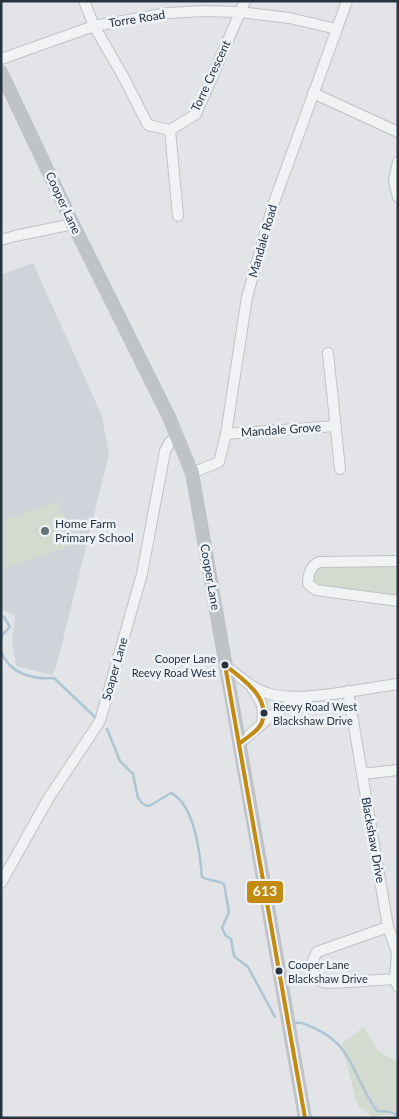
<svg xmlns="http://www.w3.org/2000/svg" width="399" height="1119" font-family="Lato,sans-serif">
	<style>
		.built { fill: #cfd4db }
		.green { fill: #d3dbd1 }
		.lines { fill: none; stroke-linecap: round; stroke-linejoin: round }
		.stream { stroke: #aec5d5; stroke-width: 2.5 }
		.minor-casing { stroke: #c0c2c5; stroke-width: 12 }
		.minor { stroke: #f1f2f4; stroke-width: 10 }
		.secondary { stroke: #bfc3c7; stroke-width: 14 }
		.bus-1-casing { stroke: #eff3f7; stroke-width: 8 }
		.bus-1 { stroke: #c38a10; stroke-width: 4 }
		.poi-dot { fill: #68727c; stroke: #eff3f7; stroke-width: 2 }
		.bus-dot { fill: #263442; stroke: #eff3f7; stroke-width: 2 }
		.labels { text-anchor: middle; stroke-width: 5; stroke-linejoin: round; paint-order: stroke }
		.bus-label { font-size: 11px; fill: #263442; stroke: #eff3f7; text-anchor: start }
		.street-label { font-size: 12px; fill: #263442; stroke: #eff3f7 }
		.poi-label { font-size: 12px; fill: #263442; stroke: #eff3f7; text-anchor: start }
		.line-badge { stroke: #eff3f7; stroke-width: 2 }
		.badge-label { font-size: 14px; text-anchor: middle; font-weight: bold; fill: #fff }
	</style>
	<rect width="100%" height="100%" fill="#e2e4e7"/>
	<path class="built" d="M33 263 102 416 109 454 57 664 52 675 16 666 12 643 15 616 1 609V275Z"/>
	<path class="green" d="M58 501 73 545 1 570V521Z
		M398 565V594L393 597 320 587 313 583 312 571 317 566Z
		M364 1027 378 1051 398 1062V1118L393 1114 373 1117 358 1106 341 1044Z"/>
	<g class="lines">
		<path class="stream" d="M1 616 4 617 10 627 2 635 1 641
			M1 651C8 673 33 680 54 678L97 719
			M107 729 120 761 133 774 138 798 142 803 147 806 151 805 171 793C194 804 200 853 202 877 209 881 217 880 224 884L229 912 222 928 226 936 231 939 234 956 248 967 275 1017
			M294 1023C303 1022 308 1025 316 1029 354 1046 354 1080 377 1111 384 1111 392 1111 398 1116"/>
		<g class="minor-casing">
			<path id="minor" d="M84 1 94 26 123 76 148 125 170 130 196 114 245 1
				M1 59 94 26 168 13 204 11 240 12 289 18 337 29
				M313 93 398 132
				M170 130 178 216
				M398 162 394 181 398 197
				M1 240 15 236 73 224
				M328 353 340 469
				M226 434 336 426
				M192 473 219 462 226 434 247 297 273 205 347 1
				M398 561 319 562C310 566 308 574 308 584L316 590 398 601
				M225 665C238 675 251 688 267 693 295 704 366 688 398 684
				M252 688C262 702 264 706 262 723
				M348 691 388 927 397 952 395 979 398 987
				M239 744 278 710 306 698
				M362 774 398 770
				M1 883 48 799 100 721 142 574 165 451 170 442 177 437
				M388 927 317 952C311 961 310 978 323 982 333 985 381 979 395 979"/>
		</g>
		<use href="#minor" class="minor"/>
		<path class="secondary" d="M1 72 73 224 169 417 192 473 305 1118"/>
		<g class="bus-1-casing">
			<path id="bus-1" d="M225 665 305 1118
				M225 665C241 678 271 697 262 722 259 731 246 738 239 744"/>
		</g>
		<use href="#bus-1" class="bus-1"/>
	</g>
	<circle class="poi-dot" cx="45" cy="531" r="5"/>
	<g class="bus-dot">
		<circle cx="225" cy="665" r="4.5"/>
		<circle cx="264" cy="713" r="4.5"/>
		<circle cx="279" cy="971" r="4.5"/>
	</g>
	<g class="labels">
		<g class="bus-label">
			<text x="216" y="663" text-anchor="end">Cooper Lane<tspan x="216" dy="14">Reevy Road West</tspan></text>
			<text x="273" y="711">Reevy Road West<tspan x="273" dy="14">Blackshaw Drive</tspan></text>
			<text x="288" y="969">Cooper Lane<tspan x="288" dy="14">Blackshaw Drive</tspan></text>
		</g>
		<g class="street-label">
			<text transform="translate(137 19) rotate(-9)" y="4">Torre Road</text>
			<text transform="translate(211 76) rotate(-65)" y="4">Torre Crescent</text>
			<text transform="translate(63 203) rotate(65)" y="4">Cooper Lane</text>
			<text transform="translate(263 241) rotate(-74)" y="4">Mandale Road</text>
			<text transform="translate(281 430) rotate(-4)" y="4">Mandale Grove</text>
			<text transform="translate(210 577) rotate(80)" y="4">Cooper Lane</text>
			<text transform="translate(115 669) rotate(-74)" y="4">Soaper Lane</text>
			<text transform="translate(373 840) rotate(80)" y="4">Blackshaw Drive</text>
		</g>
		<g class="poi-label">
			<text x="55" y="528">Home Farm<tspan x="55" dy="14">Primary School</tspan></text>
		</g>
	</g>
	<rect class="line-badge" x="246" y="880" width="38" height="24" rx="5" fill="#c38a10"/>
	<g class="badge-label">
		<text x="265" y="896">613</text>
	</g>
	<rect width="399" height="1119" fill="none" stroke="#263442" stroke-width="5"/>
</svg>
